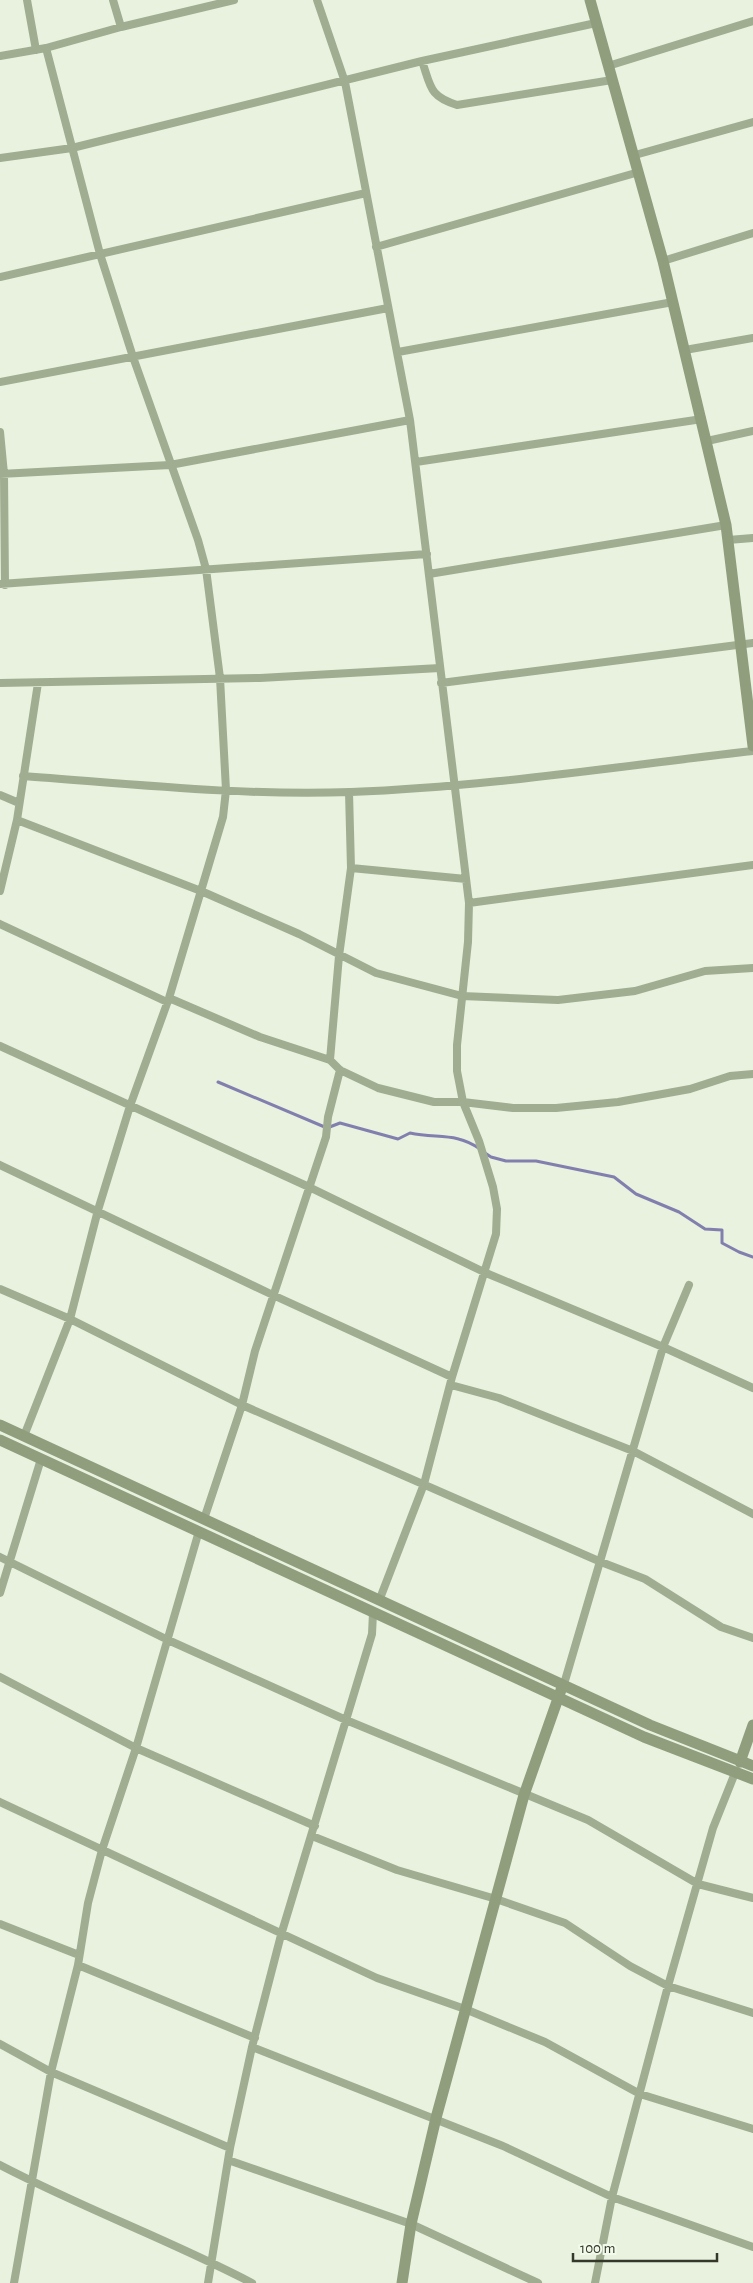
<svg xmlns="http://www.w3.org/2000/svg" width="753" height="2283" font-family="'Alegreya Sans',sans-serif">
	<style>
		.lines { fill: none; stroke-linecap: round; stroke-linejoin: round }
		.stream { stroke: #827fae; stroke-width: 3 }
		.street { stroke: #a0ad91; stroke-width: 8 }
		.secondary { stroke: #919e7d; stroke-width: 11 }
	</style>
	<rect width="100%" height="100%" fill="#e8f2df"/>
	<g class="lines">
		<path class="stream" d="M218 1082 327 1128 340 1123 398 1139 410 1133C437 1139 456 1132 480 1149
			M485 1153 491 1157 506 1161H536L614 1177 636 1194 679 1212 705 1229 722 1230V1243L739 1252 753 1257"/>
		<path class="street" d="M27 0 36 50
			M113 0 121 27
			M317 0 345 82 410 420 469 903 468 942 457 1045V1071L463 1102 479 1141 493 1187 497 1209 496 1234 452 1377 424 1484 379 1601
			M0 56 46 48 121 27 234 0
			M422 61C431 87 429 96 457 105L612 80
			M608 66 753 21
			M635 155 753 122
			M0 158 72 148 422 61 596 23
			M376 247 639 172
			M663 261 753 233
			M0 277 366 193
			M685 350 753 338
			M398 352 673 302
			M0 382 388 308
			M0 432 4 474 5 585
			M707 441 753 431
			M416 462 702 419
			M0 474 170 465 410 420
			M728 540 753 538
			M429 574 726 525
			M0 584 427 554
			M0 683 260 678 440 668
			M441 683 753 643
			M23 776C132 784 242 796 351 792 486 787 619 766 753 751
			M0 795 19 803
			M17 820 201 891 299 934 376 973 462 996 558 1000 635 991 705 971 753 968
			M351 868 466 879
			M0 891 17 820 38 683
			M469 903 753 865
			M0 924 167 1002
			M169 998 260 1037 330 1060 340 1070 378 1088 434 1102H463L513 1108H556L618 1102 690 1089 730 1076 753 1074
			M0 1046 309 1187 486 1273 663 1347 753 1388
			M330 1060 339 956 351 868 349 792
			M0 1165 275 1296 452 1377
			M0 1289 70 1319 242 1405 601 1562 645 1579 721 1627 753 1638
			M451 1385 499 1398 633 1451 753 1514
			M24 1436 70 1319 98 1210 130 1106 169 998 223 817 226 790 220 678 206 569 198 540 133 357 100 254 46 48
			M204 1519 242 1405 255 1351 326 1137 328 1117 340 1070
			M0 1557 168 1640 346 1720 588 1820 698 1884 753 1898
			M0 1593 41 1459
			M0 1677 136 1748 315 1826
			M564 1684 663 1347 689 1285
			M0 1802 377 1978 465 2009 545 2042 640 2094 753 2129
			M312 1836 397 1870 496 1899 565 1923 630 1966 668 1986 753 2013
			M0 1924 79 1955
			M78 1965 255 2038
			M0 2044 51 2072 230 2148
			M252 2047 503 2146 612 2197 753 2247
			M228 2160 411 2224 538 2283
			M0 2165C82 2208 170 2240 252 2283
			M14 2283 51 2072 78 1965 88 1903 102 1850 136 1748 199 1531
			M208 2283 230 2148 252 2047 281 1935 372 1634 373 1613
			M595 2283 612 2197 668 1986 713 1828 735 1773"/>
		<path class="secondary" d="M590 0 663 261 726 525 753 746
			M0 1425 650 1725 753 1766
			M0 1440 644 1737 753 1779
			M740 1762 753 1725
			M402 2283 411 2224 436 2118 524 1795 561 1690"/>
	</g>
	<path d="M573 2253v8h144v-8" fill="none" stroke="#33382a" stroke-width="2.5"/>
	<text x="580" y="2253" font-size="15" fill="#33382a" stroke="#f2faec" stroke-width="4" paint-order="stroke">100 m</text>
</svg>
